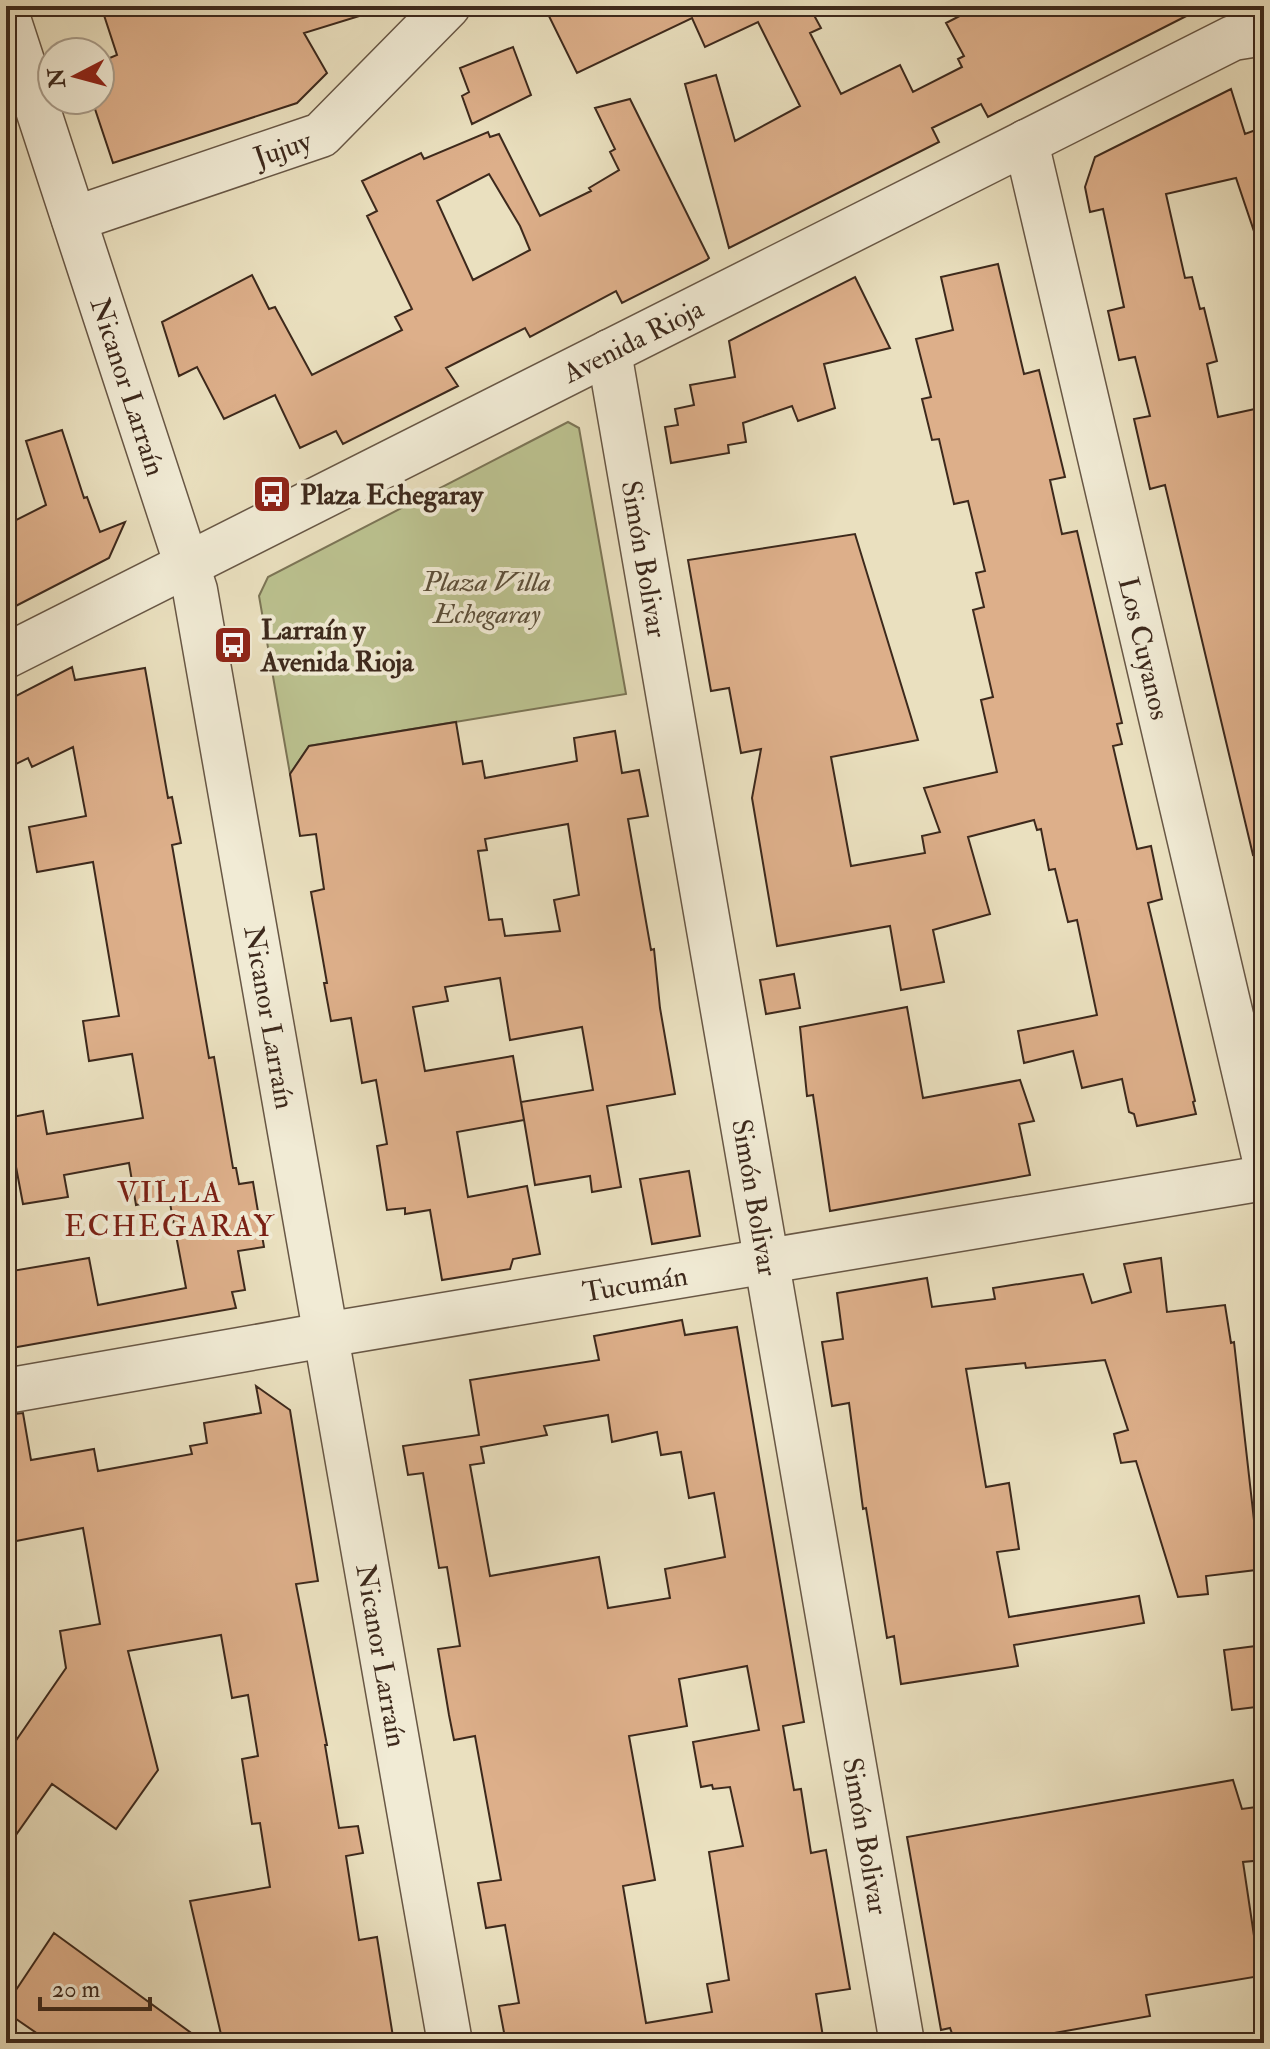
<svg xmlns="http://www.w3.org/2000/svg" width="1270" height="2049" font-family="'IM FELL Double Pica',serif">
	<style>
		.green { fill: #bbc18f; stroke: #7c7556; stroke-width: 2 }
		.building { fill: #ddaf8a; stroke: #3d291c; stroke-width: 2; fill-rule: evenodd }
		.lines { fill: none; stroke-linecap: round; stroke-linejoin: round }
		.minor-casing { stroke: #685745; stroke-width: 47 }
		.minor { stroke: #f1ebd5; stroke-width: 44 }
		.labels { text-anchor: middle; stroke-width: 8; stroke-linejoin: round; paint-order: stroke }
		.street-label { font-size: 28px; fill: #3d291c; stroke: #f1ebd5 }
		.poi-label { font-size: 28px; font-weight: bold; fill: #3d291c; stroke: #f1ebd5; text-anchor: start }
		.park-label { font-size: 28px; font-style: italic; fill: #5c4f39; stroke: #f1ebd5 }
		.neighbourhood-label { font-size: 30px; letter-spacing: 2px; fill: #7a1f14; stroke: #f1ebd5 }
	</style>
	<rect width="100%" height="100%" fill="#eae0bf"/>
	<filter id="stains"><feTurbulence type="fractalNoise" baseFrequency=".0025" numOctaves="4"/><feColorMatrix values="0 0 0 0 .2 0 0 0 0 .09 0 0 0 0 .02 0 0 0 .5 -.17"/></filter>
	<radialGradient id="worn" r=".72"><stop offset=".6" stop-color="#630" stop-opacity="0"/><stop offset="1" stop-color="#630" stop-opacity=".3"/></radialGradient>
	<path class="green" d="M568 422 579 428 626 694 309 746 290 774 259 596 268 577Z"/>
	<path class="building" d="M101 6H368L369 13 304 33 327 73 297 103 113 163 92 100H100V62L117 55Z
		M544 6H809L821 28 810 33 841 94 900 65 913 92 962 67 958 59 964 56 946 23 979 6H1206L988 117 981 104 932 128 939 142 729 248 685 84 716 75 735 141 800 106 758 22 705 47 692 18 577 73Z
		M513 47 531 95 472 124 462 96 469 92 460 68Z
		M1231 89 1245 134 1264 127V245L1259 246 1236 178 1166 194 1185 278 1192 277 1200 309 1204 308 1217 361 1207 364 1218 417 1264 407V472L1255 474 1264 512V853L1253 855 1165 485 1150 489 1134 419 1150 416 1135 357 1119 360 1108 311 1124 307 1103 209 1090 212 1085 187 1095 157Z
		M630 99 709 258 707 260 622 303 616 291 530 337 525 328 446 368 458 386 343 444 336 431 300 448 275 395 224 419 197 367 179 376 162 322 252 275 269 309 275 307 312 375 402 330 395 317 412 309 367 216 377 211 362 181 421 153 424 159 488 132 490 137 499 134 540 216 591 191 589 188 619 170 610 152 615 149 595 108ZM489 174 520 226 530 250 473 280 437 201Z
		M998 264 1024 374 1039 370 1065 477 1050 480 1062 534 1077 531 1122 723 1117 724 1122 744 1113 746 1137 849 1151 846 1162 899 1148 903 1195 1101 1193 1102 1196 1114 1137 1126 1134 1114 1129 1112 1122 1079 1082 1088 1073 1051 1024 1063 1018 1031 1097 1015 1077 920 1068 922 1055 869 1049 870 1041 829 1037 830 1034 820 968 837 990 914 933 930 944 982 901 990 890 926 777 946 752 798 761 749 741 753 729 688 711 691 688 560 855 534 918 740 831 757 851 866 925 853 922 836 940 832 924 788 997 772 981 700 993 697 973 610 984 607 976 573 985 571 968 501 954 504 939 439 932 440 922 399 931 397 916 339 953 330 941 277Z
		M855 277 890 348 824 364 835 408 798 421 792 406 743 423 746 442 728 445 729 453 671 463 665 427 678 425 675 409 694 405 690 385 735 377 729 341Z
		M62 430 84 498 87 497 100 532 125 522 109 558 6 611V525L46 505 26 441Z
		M72 667 75 680 145 668 168 798 172 797 181 843 172 845 209 1058 214 1057 233 1168H236L239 1184 253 1182 264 1247 238 1251 245 1290 232 1292 236 1308 6 1349V1272L89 1258 98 1305 186 1288 169 1198 136 1205 129 1163 64 1175 68 1197 23 1204 16 1167 7 1118 43 1111 47 1134 143 1118 132 1054 89 1061 83 1021 119 1016 93 862 37 872 29 827 86 816 73 747 32 767 28 758 6 769V701Z
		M456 722 463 764 482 761 485 778 577 761 574 738 615 731 622 773 639 770 648 816 628 819 651 950 654 949 660 1008 675 1094 607 1106 621 1187 592 1192 590 1176 535 1185 521 1102 593 1090 582 1027 510 1040 500 978 445 987 448 1001 413 1007 425 1071 513 1056 524 1120 457 1132 468 1197 527 1186 540 1254 513 1259 510 1269 442 1280 430 1210 405 1214V1208L387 1210 377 1146 387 1144 376 1080 362 1083 351 1018 331 1021 324 983H327L311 892 324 889 316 834 300 836 290 774 309 746ZM568 824 579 895 554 900 560 931 505 936 502 919 489 920 478 851 487 850 485 839Z
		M794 974 800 1008 766 1014 760 980Z
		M907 1007 923 1098 1020 1080 1034 1121 1019 1124 1030 1175 830 1211 813 1095 807 1096 800 1027Z
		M689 1171 700 1236 652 1244 640 1179Z
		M1161 1258 1167 1312 1225 1305 1231 1343 1234 1342 1256 1538 1264 1537V1569L1206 1576 1208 1594 1178 1597 1136 1461 1121 1463 1114 1434 1128 1430 1105 1360 1026 1368 1025 1363 966 1369 986 1487 1009 1483 1019 1549 997 1552 1009 1617 1139 1596 1144 1623 1014 1645 1018 1666 901 1684 894 1636 887 1638 866 1508 863 1509 849 1403 832 1406 822 1342 843 1339 837 1293 927 1278 932 1307 995 1299 993 1288 1083 1274 1092 1303 1131 1292 1124 1264Z
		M682 1320 685 1335 737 1327 804 1722 783 1726 794 1790 801 1789 811 1853 826 1850 850 1989 816 1994 824 2043H506L499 2006 519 2003 505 1925 486 1928 478 1883 501 1880 475 1736 454 1740 449 1715 438 1649 460 1646 447 1567 439 1568 423 1473 408 1475 403 1446 479 1435 470 1380 599 1360 594 1336ZM608 1415 612 1442 657 1432 661 1455 681 1452 689 1498 714 1493 725 1557 665 1569 670 1598 608 1608 599 1557 490 1576 470 1465 484 1463 481 1447 547 1435 544 1426ZM747 1666 759 1730 693 1742 701 1787 712 1785 713 1789 730 1787 743 1846 709 1852 729 1980 707 1984 712 2012 646 2023 623 1886 655 1880 629 1736 687 1726 679 1679Z
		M256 1386 290 1410 318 1581 296 1584 327 1745H325L339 1828 358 1826 363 1853 346 1856 359 1940 377 1937 394 2043H223L190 1901 270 1887 260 1823 252 1824 242 1759 258 1756 248 1695 232 1698 221 1635 128 1651 158 1770 116 1829 52 1784 6 1849V1755L66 1668 60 1631 100 1624 83 1528 6 1543V1415L23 1413 31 1460 94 1449 98 1471 192 1454 190 1446 207 1443 204 1423 261 1413Z
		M1264 1645V1706L1232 1710 1224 1650Z
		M1233 1780 1242 1809 1264 1806V1860L1243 1862 1260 1976 1146 1995 1150 2016 998 2043H966L965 2036 954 2039 950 2028 941 2030 907 1837Z
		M54 1933 205 2043H51L6 2012V2005Z"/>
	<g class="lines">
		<g class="minor-casing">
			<g id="minor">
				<path id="s1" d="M6 12 195 590 450 2043"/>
				<path id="s2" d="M1026 142 1264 1156"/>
				<path id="s3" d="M74 219 321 135 448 6"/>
				<path id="s4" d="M609 352 902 2043"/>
				<path id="s5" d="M6 656 1233 38 1264 33"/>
				<path id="s6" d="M6 1391 325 1335 1264 1178"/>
			</g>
		</g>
		<use href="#minor" class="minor"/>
	</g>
	<defs>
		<g id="bus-square" transform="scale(2)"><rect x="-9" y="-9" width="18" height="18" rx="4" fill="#8f2418" stroke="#f1ebd5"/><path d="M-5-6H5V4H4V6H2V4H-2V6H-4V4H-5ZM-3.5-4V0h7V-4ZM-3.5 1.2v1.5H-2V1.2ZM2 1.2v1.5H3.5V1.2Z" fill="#fff"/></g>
	</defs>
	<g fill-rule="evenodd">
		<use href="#bus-square" x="272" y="494"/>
		<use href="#bus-square" x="233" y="645"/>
	</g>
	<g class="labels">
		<g class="street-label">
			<text dy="10" stroke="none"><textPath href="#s3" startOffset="220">Jujuy</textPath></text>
			<text dy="10" stroke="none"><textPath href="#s5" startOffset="702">Avenida Rioja</textPath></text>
			<text dy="10" stroke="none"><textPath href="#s1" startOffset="394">Nicanor Larraín</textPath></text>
			<text dy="10" stroke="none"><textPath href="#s4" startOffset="210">Simón Bolivar</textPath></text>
			<text dy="10" stroke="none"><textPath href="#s2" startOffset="520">Los Cuyanos</textPath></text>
			<text dy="10" stroke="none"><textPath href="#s1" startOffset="1042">Nicanor Larraín</textPath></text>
			<text dy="10" stroke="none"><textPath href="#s4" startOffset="858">Simón Bolivar</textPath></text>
			<text dy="10" stroke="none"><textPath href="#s6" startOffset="638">Tucumán</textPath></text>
			<text dy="10" stroke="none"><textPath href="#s1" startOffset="1690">Nicanor Larraín</textPath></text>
			<text dy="10" stroke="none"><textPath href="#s4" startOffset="1506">Simón Bolivar</textPath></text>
		</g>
		<g class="poi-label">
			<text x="300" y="504">Plaza Echegaray</text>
			<text x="261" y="639">Larraín y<tspan x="261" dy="32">Avenida Rioja</tspan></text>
		</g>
		<g class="park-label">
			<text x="487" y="591">Plaza Villa<tspan x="487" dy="32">Echegaray</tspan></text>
		</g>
		<g class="neighbourhood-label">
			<text x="170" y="1202">VILLA<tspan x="170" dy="34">ECHEGARAY</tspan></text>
		</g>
	</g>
	<rect width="1270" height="2049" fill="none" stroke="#eae0bf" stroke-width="32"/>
	<rect x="8" y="8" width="1254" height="2033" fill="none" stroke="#3d291c" stroke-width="4"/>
	<rect x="16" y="16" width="1238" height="2017" fill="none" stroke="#3d291c" stroke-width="2"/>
	<g transform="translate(76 76) rotate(264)"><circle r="38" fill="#f1ebd5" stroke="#a99d8b" stroke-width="2"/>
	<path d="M0-6L14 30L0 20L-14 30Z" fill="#8f2418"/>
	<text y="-12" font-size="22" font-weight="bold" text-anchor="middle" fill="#3d291c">N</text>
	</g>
	<path d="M40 1997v12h110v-12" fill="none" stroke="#3d291c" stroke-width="4"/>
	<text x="52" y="1997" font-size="24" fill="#3d291c" stroke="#f1ebd5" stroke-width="6" paint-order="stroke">20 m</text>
	<rect width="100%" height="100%" filter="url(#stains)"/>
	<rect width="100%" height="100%" fill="url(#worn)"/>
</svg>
